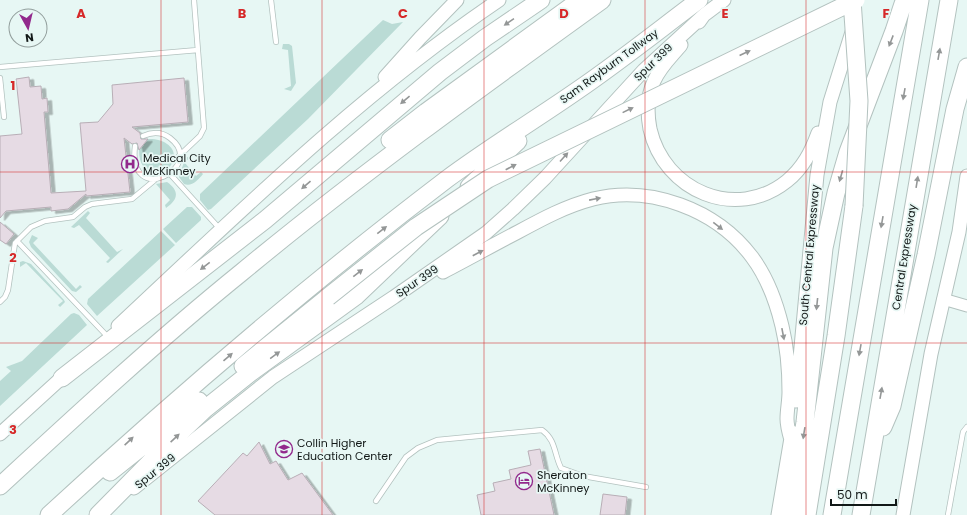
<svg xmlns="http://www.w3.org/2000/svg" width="967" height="515" font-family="Poppins,sans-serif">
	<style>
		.green { fill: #badbd5 }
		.building { fill: #e6dbe4; stroke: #b8aeb6; filter: url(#shadow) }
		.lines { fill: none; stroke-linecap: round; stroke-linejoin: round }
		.service-casing { stroke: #b3c2bf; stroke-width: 6 }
		.tertiary-casing { stroke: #b3c2bf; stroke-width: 13 }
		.secondary-casing { stroke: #b3c2bf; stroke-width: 15 }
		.motorway-casing { stroke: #b3c2bf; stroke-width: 19 }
		.service { stroke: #fff; stroke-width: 4.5 }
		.tertiary { stroke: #fff; stroke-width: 11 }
		.secondary { stroke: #fff; stroke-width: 13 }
		.motorway { stroke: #fff; stroke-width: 17 }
		.motorway-bridge-casing { stroke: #b3c2bf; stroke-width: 19; stroke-linecap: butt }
		.motorway-bridge { stroke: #fff; stroke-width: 17 }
		.oneway { fill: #949797 }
		.grid { fill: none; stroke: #d62828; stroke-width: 1; stroke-opacity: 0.55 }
		.labels { text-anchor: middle; stroke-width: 3.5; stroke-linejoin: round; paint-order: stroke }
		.street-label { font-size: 11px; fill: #121817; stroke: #e7f7f4 }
		.poi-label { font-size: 11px; fill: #121817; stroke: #e7f7f4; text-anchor: start }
		.grid-label { font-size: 13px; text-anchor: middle; font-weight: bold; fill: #d62828; stroke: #e7f7f4; stroke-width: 3.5; stroke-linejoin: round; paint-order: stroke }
	</style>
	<defs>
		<filter id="shadow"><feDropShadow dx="4.5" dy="2.5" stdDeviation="0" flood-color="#0004"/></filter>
	</defs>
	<rect width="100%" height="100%" fill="#e7f7f4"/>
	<path class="green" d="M383 20 392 24 403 22 308 119 211 209 208 210 200 200V194Z
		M283 44H289L292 46 296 83 291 91 284 89 291 86 288 50 282 49Z
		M148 139C170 138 185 156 164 172 147 175 139 167 139 150Z
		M186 156 189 158 185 163 196 176 201 172 203 174C198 180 192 187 184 184L179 177Z
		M167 182C180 191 178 200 166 208L165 205 170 200 156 184Z
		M187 207H192L201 217V220L176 243 163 229Z
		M88 211 90 213 86 218 117 252 123 249 108 263 106 262 110 258 79 225 74 228 71 227Z
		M161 231 175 245 97 316 87 304 88 299Z
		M32 235 38 238 33 243 76 289 80 285 82 287 76 292 72 291 31 247 29 242Z
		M23 261 31 264 64 300 65 302 60 307 58 305 63 301 26 263 20 267V262Z
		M74 313 79 315 87 325 0 406V381L11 371 6 367 22 361 71 314Z"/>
	<path class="building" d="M29 77 30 87 41 86 42 99 47 98 48 112H44L51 193 86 191 80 123 98 122 113 104 112 85 184 78 188 122 132 127 140 133 141 139H148L139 150 137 143 132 144 124 138 130 192 86 196V194L68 209 51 211V207L6 211 0 218V136L22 134 16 79Z
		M0 222 14 234 6 244 0 240Z
		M259 442 270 464 276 461 288 480 302 473 333 515H215L198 501 243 453 247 456Z
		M540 449 554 515H481L477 495 495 491 493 483 511 479 509 470 531 465 528 451Z
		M603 494 627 497 625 515H600Z"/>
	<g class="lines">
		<g class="service-casing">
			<path id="service" d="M271 0 276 42
				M0 67 198 50
				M0 78 4 117
				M135 146C127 209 208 167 170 138 162 132 152 132 143 136
				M179 156 200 136 204 128 194 0
				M170 174 220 229
				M17 241 107 336
				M0 302 5 297 8 290 15 243 31 227 45 221 73 217 85 207 92 204 132 199 156 179
				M376 501 406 457 418 448 437 440 542 430C556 440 554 454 561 468L583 476 646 487
				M948 515 963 432 967 427"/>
		</g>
		<g class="tertiary-casing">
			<path id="tertiary" d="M943 299 967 306"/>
		</g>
		<g class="secondary-casing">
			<path id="secondary" d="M699 22 704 15 724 0
				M681 45C671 57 660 67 654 81 647 96 647 113 650 129 664 191 736 222 787 181 803 168 811 152 818 133
				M385 77 420 38 457 0
				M443 272C468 259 493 245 518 232 542 219 566 206 593 199 650 185 716 209 752 257 767 277 776 301 782 326 787 347 789 370 789 392 789 401 787 410 787 419 787 426 789 433 791 440
				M118 326C240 212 360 94 499 0
				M796 401 817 175 830 102 852 32
				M0 434 68 372
				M134 488 273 377 394 297 486 233 513 209 545 178 644 70 704 15
				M778 515 792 432
				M903 515 931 354 959 232 967 176"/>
		</g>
		<g class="motorway-casing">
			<path id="motorway" d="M390 140 426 112 580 0
				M469 187 518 141
				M243 366 328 297
				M62 378 265 220 440 72 485 38 541 0
				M883 427 892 406 926 255 955 109 967 67
				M110 472 199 401
				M0 486C79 413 158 340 242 272 358 176 480 88 602 0
				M49 515C177 397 309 284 447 179 490 147 535 120 578 90 619 62 659 30 699 0
				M98 515 167 445 205 409 250 373 356 296 440 216
				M791 515 805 422 824 248 836 193 848 152 894 31 903 4 907 0
				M807 515 836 336 854 206
				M832 515 920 0
				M861 515 949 0"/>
		</g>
		<use href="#service" class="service"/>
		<use href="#tertiary" class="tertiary"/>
		<use href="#secondary" class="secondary"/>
		<use href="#motorway" class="motorway"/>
		<g class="motorway-bridge-casing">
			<path id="motorway-bridge" d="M852 0 859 101 854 206
				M328 297 416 227 488 179 856 0"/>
		</g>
		<use href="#motorway-bridge" class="motorway-bridge"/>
	</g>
	<defs><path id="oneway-solid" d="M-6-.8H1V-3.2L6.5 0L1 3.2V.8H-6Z"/></defs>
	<g class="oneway">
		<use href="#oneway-solid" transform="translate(509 22) rotate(146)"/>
		<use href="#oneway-solid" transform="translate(891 41) rotate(111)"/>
		<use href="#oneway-solid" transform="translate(745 53) rotate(-25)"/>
		<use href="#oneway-solid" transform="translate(939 54) rotate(-80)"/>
		<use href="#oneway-solid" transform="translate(904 94) rotate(100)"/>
		<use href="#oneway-solid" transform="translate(405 100) rotate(140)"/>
		<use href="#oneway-solid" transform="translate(628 110) rotate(-26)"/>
		<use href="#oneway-solid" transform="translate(564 157) rotate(-48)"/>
		<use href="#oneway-solid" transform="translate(511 167) rotate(-27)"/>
		<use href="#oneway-solid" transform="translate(841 176) rotate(106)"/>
		<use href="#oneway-solid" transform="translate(917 182) rotate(-81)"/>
		<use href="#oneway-solid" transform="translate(306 185) rotate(139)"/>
		<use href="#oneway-solid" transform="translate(595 199) rotate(-11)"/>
		<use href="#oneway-solid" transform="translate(882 222) rotate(100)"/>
		<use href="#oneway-solid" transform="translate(718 226) rotate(38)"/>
		<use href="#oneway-solid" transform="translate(382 230) rotate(-38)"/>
		<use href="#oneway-solid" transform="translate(478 253) rotate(-28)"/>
		<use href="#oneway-solid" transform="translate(205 266) rotate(142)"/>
		<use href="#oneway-solid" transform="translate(358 273) rotate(-38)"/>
		<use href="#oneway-solid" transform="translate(817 304) rotate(96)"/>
		<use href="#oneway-solid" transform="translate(783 334) rotate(79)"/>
		<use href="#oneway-solid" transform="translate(860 350) rotate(100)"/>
		<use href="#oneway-solid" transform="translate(275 355) rotate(-36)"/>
		<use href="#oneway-solid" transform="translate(228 357) rotate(-41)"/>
		<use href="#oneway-solid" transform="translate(881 393) rotate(-80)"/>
		<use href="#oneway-solid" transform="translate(804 433) rotate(99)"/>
		<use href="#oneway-solid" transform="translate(175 438) rotate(-43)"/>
		<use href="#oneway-solid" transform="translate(129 441) rotate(-43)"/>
	</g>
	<path class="grid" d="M161 0V515M322 0V515M484 0V515M645 0V515M806 0V515M0 172H967M0 343H967"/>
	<defs>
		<g id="hospital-ring" transform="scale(0.9)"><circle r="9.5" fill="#e7f7f4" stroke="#92298c" stroke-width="1.5"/><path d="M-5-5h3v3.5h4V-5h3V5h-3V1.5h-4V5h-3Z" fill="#92298c"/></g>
		<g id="university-ring" transform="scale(0.9)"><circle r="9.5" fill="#e7f7f4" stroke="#92298c" stroke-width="1.5"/><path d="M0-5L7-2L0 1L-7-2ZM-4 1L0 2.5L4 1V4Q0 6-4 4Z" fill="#92298c"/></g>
		<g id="hotel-ring" transform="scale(0.9)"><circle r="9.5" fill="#e7f7f4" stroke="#92298c" stroke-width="1.5"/><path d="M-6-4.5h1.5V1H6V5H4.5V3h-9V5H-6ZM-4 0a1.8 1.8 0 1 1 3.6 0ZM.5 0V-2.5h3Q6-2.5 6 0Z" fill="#92298c"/></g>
	</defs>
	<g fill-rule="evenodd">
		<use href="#hospital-ring" x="130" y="164"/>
		<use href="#university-ring" x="284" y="449"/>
		<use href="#hotel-ring" x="524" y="481"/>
	</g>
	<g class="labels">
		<g class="street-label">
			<text transform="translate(653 62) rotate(-44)" y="4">Spur 399</text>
			<text transform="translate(609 66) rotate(-36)" y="4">Sam Rayburn Tollway</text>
			<text transform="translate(809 255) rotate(-85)" y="4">South Central Expressway</text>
			<text transform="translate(904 257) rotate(-81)" y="4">Central Expressway</text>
			<text transform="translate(417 281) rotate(-34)" y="4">Spur 399</text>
			<text transform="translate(155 471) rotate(-39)" y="4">Spur 399</text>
		</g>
		<g class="poi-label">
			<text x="143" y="162">Medical City<tspan x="143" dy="13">McKinney</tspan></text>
			<text x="297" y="447">Collin Higher<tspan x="297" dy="13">Education Center</tspan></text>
			<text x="537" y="479">Sheraton<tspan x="537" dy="13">McKinney</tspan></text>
		</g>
	</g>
	<g class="grid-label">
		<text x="81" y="18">A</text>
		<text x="242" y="18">B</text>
		<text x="403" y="18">C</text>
		<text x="564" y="18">D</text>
		<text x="725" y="18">E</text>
		<text x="886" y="18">F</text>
		<text x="13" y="90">1</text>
		<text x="13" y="262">2</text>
		<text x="13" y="434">3</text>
	</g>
	<g transform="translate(28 28) rotate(172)"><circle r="19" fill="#e7f7f4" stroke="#929e9c"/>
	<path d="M0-3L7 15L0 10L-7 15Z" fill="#92298c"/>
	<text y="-6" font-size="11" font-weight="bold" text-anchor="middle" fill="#121817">N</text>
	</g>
	<path d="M831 499v6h65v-6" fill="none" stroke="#121817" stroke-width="2"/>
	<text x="837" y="499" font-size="12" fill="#121817" stroke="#e7f7f4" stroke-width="3" paint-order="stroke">50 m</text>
</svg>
